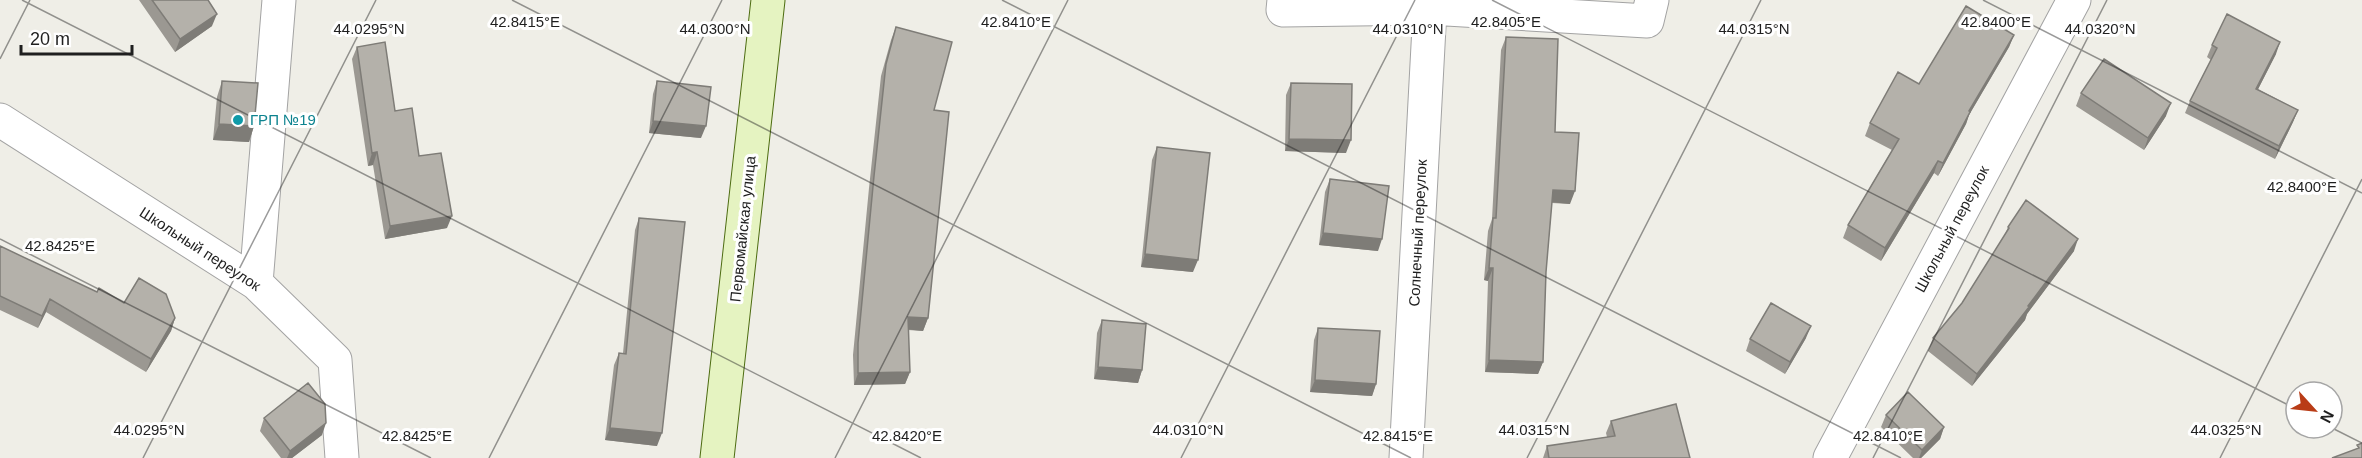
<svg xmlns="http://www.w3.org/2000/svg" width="2362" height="458" font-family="Arial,sans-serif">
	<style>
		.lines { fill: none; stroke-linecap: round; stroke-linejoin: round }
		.street-casing { stroke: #a3a3a3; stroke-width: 35 }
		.secondary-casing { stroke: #4d6c11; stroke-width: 35 }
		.street { stroke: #fff; stroke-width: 33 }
		.secondary { stroke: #e5f3c1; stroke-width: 33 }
		.wall { fill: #9b9892 }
		.shaded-wall { fill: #7e7c77 }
		.building { fill: #b4b1aa; stroke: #7e7c77; stroke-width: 1.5 }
		.ticks { fill: none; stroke: #1f1f1f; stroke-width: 1.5; stroke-opacity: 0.45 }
		.culture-dot { fill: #0f9aa8; stroke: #fff; stroke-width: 2 }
		.labels { text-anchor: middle; stroke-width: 6; stroke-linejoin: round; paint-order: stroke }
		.culture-label { font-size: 15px; fill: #0d838f; stroke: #fff; text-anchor: start }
		.street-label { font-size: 15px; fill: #1f1f1f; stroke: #fff }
		.ticks-label { font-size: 15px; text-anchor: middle; fill: #1f1f1f; stroke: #fff; stroke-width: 6; stroke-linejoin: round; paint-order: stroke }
	</style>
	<rect width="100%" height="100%" fill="#efeee7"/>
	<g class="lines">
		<g class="street-casing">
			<path id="street" d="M1284 0 1283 10 1430 8
				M0 120 256 283 335 360 342 458
				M256 283 279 0
				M1406 458 1430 8 1647 21 1652 0
				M1830 458 2074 0"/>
		</g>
		<g class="secondary-casing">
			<path id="secondary" d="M717 458 768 0"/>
		</g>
		<use href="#street" class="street"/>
		<use href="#secondary" class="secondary"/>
	</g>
	<path class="wall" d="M139 0H208L212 26 175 52Z
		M896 27 934 110 928 318 923 331 908 330 910 372 905 384 854 385 853 355 869 188 881 76 891 40Z
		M2014 35 2009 47 1969 115 1966 124 1938 176 1934 173 1881 261 1843 238 1848 225 1892 150 1865 136 1870 123 1919 84Z
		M1506 37 1555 132 1570 204 1552 203 1546 272 1543 362 1538 374 1485 372 1488 281 1484 280 1488 231 1492 219 1501 50Z
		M2212 45 2276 54 2258 89 2298 110 2293 122 2275 159 2185 113 2190 101 2211 60 2207 57Z
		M357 47 395 111 419 156 447 228 385 239 373 165 368 166 352 59Z
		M222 81 254 126 249 142 213 140 217 97Z
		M657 81 701 138 649 133 653 94Z
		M1291 83 1346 153 1285 151 1286 95Z
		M2081 93 2166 116 2144 150 2076 106Z
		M1157 147 1193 272 1141 267 1152 160Z
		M1330 179 1378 251 1319 245 1325 192Z
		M639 218 657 446 605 440 614 365 619 353H623L635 230Z
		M2008 227 2074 251 2027 314 2025 320 1972 386 1928 351 1933 338 1962 303 2005 235Z
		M0 246 97 292 124 303 175 318 171 331 146 372 46 312 38 328 0 310Z
		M1102 320 1142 370 1138 383 1094 379 1097 333Z
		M1318 328 1376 384 1372 396 1310 392 1314 340Z
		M1806 338 1785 374 1746 351 1750 339Z
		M1886 415 1944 427 1940 439 1921 458H1913L1881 427Z
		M264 418 322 435 292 458H281L260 431Z
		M1611 421 1690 458H1543L1547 446 1607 437 1606 433Z"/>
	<path class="shaded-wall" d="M217 14 212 26 175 52 180 39Z
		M2014 35 2009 47 1969 115 1966 124 1938 176 1943 163 1969 111Z
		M2280 42 2276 54 2252 101 2256 89Z
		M2171 103 2166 116 2144 150 2148 138Z
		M2298 110 2293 122 2275 159 2279 146Z
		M653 121 706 126 701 138 649 133Z
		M219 124 254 126 249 142 213 140Z
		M1289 139 1351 140 1346 153 1285 151Z
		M377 152 373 165 368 166 372 153Z
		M1938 161 1934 173 1881 261 1885 248Z
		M1553 190 1575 191 1570 204 1549 202Z
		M452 216 447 228 385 239 390 226Z
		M1323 233 1382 239 1378 251 1319 245Z
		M2078 239 2074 251 2027 314 2025 320 1972 386 1977 374Z
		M1145 254 1198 260 1193 272 1141 267Z
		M1489 268H1493L1488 281 1484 280Z
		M50 299 46 312 38 328 42 316Z
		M908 317 928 318 923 331 904 329Z
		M175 318 171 331 146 372 151 359Z
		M1811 326 1806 338 1785 374 1790 362Z
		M1489 360 1543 362 1538 374 1485 372Z
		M1098 367 1142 370 1138 383 1094 379Z
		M910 372 905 384 854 385 858 373Z
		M1315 380 1376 384 1372 396 1310 392Z
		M326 423 322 435 292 458H287L290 451Z
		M1944 427 1940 439 1921 458H1919L1922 450Z
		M610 428 662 433 657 446 605 440Z"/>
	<path class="building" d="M152 0H208L217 14 180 39Z
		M1966 6 2014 35 1969 111 1970 112 1943 163 1938 161 1885 248 1848 225 1899 139 1870 123 1898 72 1919 84Z
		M2227 14 2280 42 2256 89 2298 110 2279 146 2190 101 2217 48 2212 45Z
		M896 27 952 42 934 110 949 112 928 318 908 317 910 372 858 373V343L874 176 886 64Z
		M1506 37 1558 39 1555 132 1579 133 1575 191 1553 190 1546 272 1543 362 1489 360 1493 268H1489L1493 218H1496Z
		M385 42 395 111 412 108 419 156 441 153 452 216 390 226 377 152 372 153 357 47Z
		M2104 59 2171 103 2148 138 2081 93Z
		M222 81 258 83 254 126 219 124Z
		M657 81 711 87 706 126 653 121Z
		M1291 83 1352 84 1351 140 1289 139Z
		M1157 147 1210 153 1198 260 1145 254Z
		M1330 179 1389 186 1382 239 1323 233Z
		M2026 200 2078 239 2028 306 2029 307 1977 374 1933 338 1962 303 2009 228 2008 227Z
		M639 218 685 222 662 433 610 428 619 353 626 354Z
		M0 246 97 292 99 288 124 303 139 278 166 294 175 318 151 359 50 299 42 316 0 296Z
		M1771 303 1811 326 1790 362 1750 339Z
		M1102 320 1146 324 1142 370 1098 367Z
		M1318 328 1380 331 1376 384 1315 380Z
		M308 383 325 404 326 423 290 451 264 418Z
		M1908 392 1944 427 1922 450 1886 415Z
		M1676 404 1690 458H1549L1547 446 1615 436 1611 421Z
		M2362 443V458H2332L2359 448 2357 445Z"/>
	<path class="ticks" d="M22 0 921 458M512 0 1411 458M1002 0 1901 458M1492 0 2296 409M1983 0 2362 193M0 59 30 0M0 239 431 458M2332 428 2362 443M143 458 376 0M489 458 722 0M835 458 1068 0M1181 458 1415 0M1527 458 1761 0M1873 458 2107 0M2220 458 2362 179"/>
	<circle class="culture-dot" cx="238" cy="120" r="6"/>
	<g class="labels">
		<g class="culture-label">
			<text x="250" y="125">ГРП №19</text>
		</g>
		<g class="street-label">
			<text transform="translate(743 229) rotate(-84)" y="5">Первомайская улица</text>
			<text transform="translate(1952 229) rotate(-62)" y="5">Школьный переулок</text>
			<text transform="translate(1418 233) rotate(-87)" y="5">Солнечный переулок</text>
			<text transform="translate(200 249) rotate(33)" y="5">Школьный переулок</text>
		</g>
	</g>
	<g class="ticks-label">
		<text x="525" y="27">42.8415°E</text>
		<text x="1016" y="27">42.8410°E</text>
		<text x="1506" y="27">42.8405°E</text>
		<text x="1996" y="27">42.8400°E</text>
		<text x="369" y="34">44.0295°N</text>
		<text x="715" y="34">44.0300°N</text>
		<text x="1408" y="34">44.0310°N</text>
		<text x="1754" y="34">44.0315°N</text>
		<text x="2100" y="34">44.0320°N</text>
		<text x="2302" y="192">42.8400°E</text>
		<text x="60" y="251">42.8425°E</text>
		<text x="149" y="435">44.0295°N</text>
		<text x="1188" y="435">44.0310°N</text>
		<text x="1534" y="435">44.0315°N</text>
		<text x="2226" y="435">44.0325°N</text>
		<text x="417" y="441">42.8425°E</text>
		<text x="907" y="441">42.8420°E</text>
		<text x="1398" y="441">42.8415°E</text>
		<text x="1888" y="441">42.8410°E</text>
	</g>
	<g transform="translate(2314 410) rotate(117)"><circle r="28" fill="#ffffff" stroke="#a5a5a5" stroke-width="1.5"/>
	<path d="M0-4.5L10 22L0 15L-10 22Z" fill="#b93c16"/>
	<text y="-9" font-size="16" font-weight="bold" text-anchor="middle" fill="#1f1f1f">N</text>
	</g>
	<path d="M21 45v9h111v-9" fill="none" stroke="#1f1f1f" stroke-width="3"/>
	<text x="30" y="45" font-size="18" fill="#1f1f1f" stroke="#ffffff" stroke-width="4.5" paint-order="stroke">20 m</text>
</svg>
